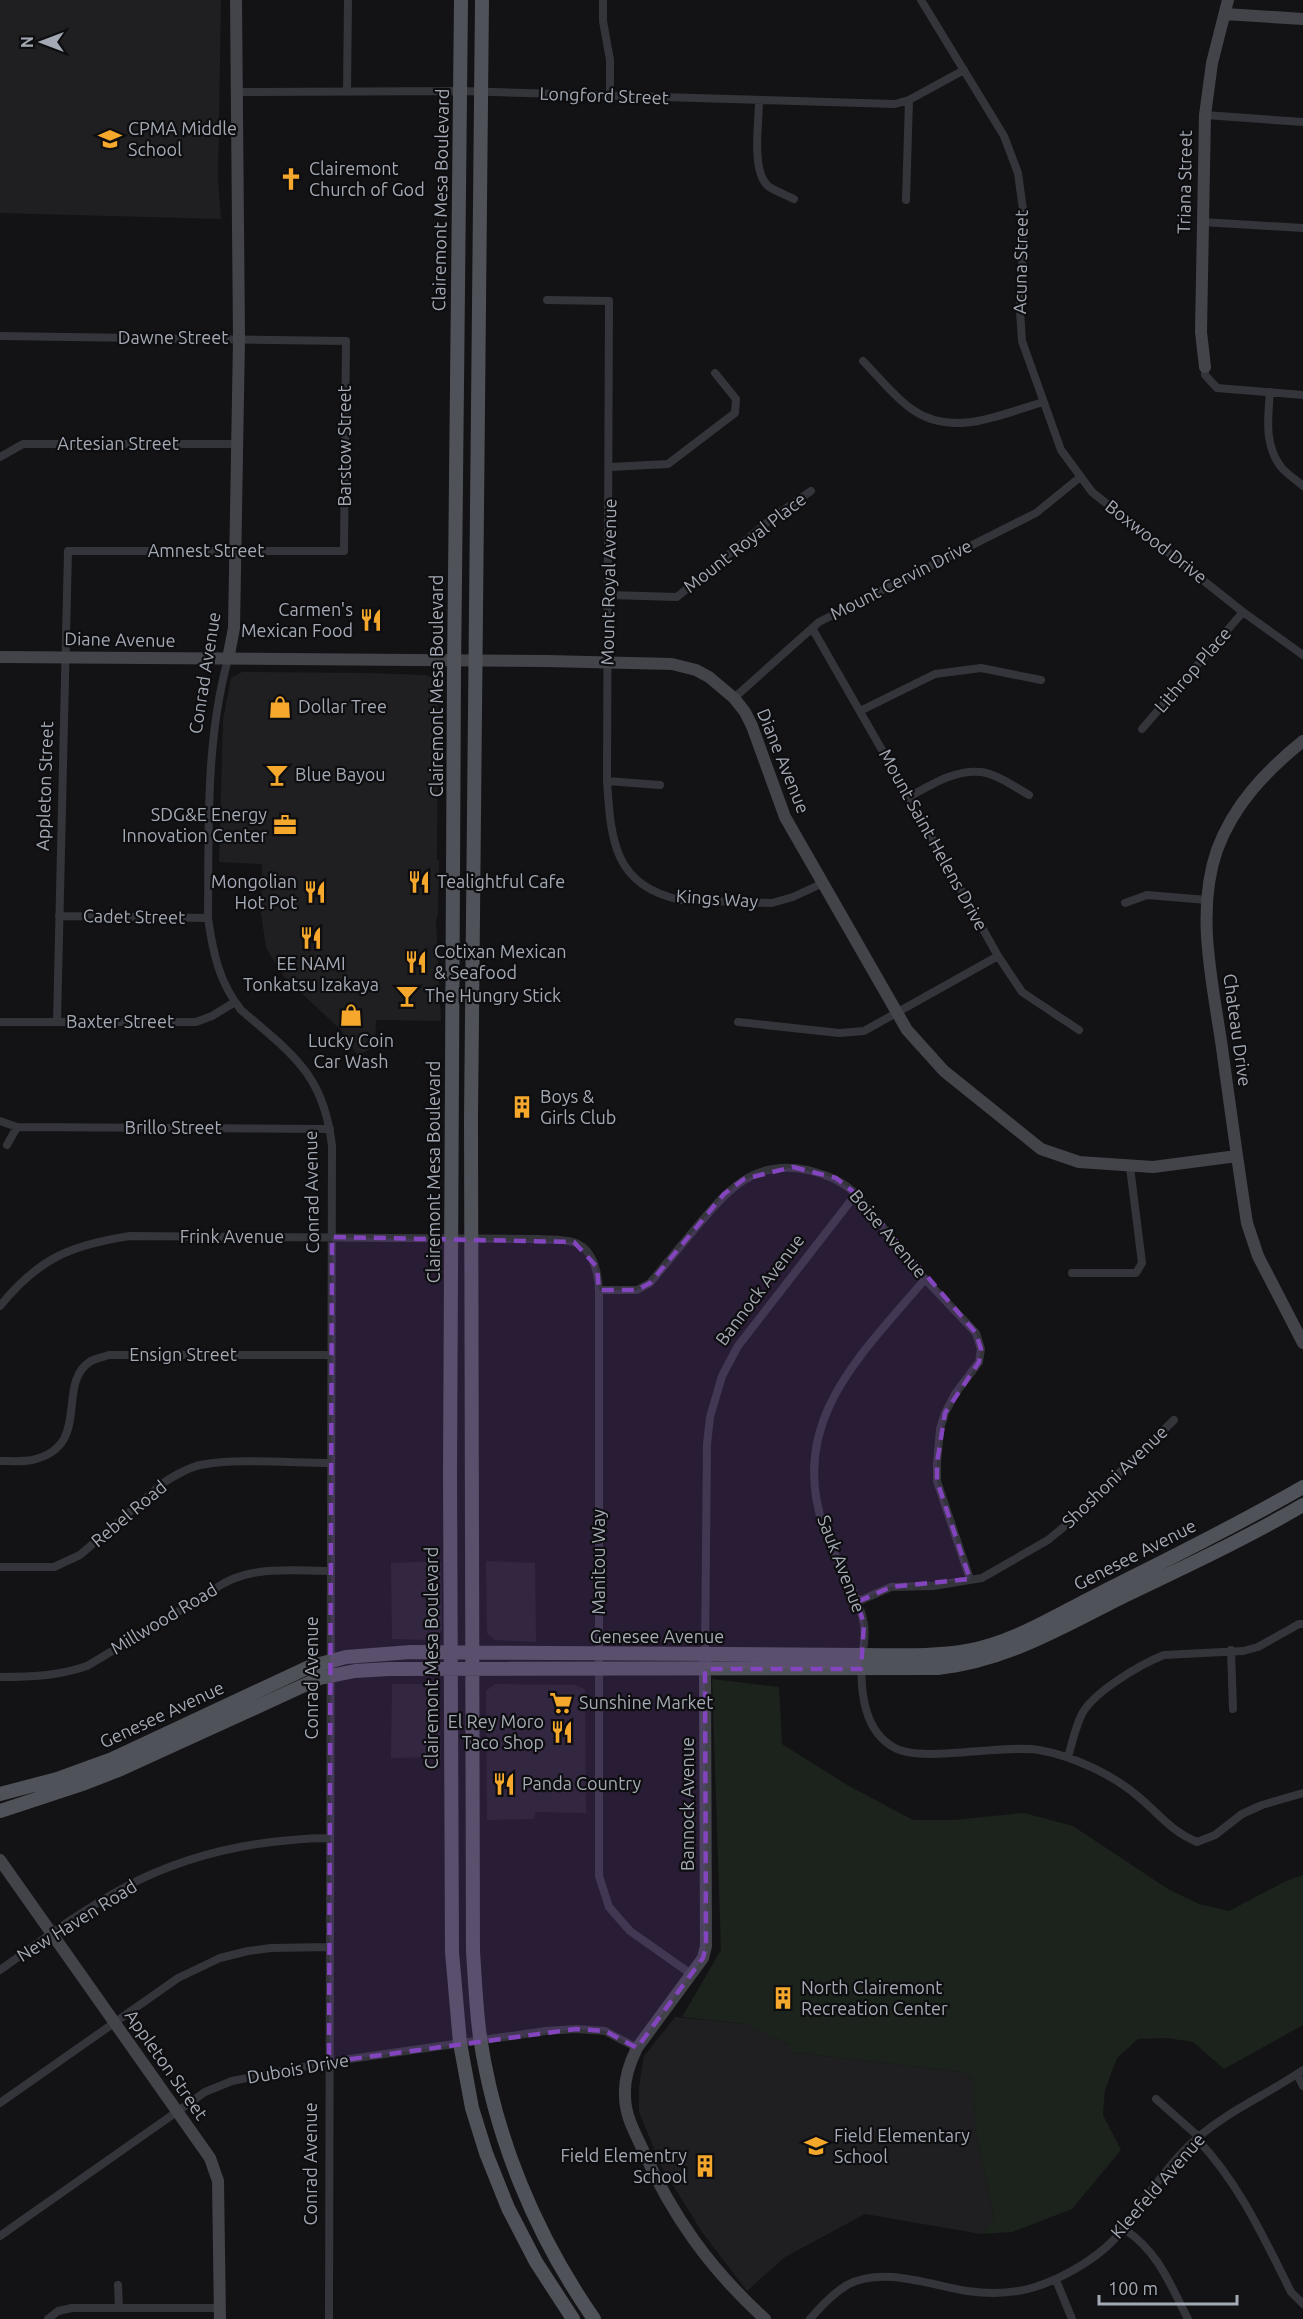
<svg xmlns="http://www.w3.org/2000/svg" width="1303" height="2319" font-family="Ubuntu,sans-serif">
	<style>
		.built { fill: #1f1f22 }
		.green { fill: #1b231c }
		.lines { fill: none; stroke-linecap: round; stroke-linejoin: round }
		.street { stroke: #34353a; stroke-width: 8 }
		.secondary { stroke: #42444a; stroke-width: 12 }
		.primary { stroke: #505259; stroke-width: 14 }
		.marked { fill: #8345bd; fill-opacity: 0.2; stroke: #8345bd; stroke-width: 4.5; stroke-dasharray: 12 8; stroke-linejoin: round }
		.labels { text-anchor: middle; stroke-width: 4.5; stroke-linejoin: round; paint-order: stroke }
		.street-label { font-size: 18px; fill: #a4aab5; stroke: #0e0e10 }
		.poi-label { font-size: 18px; fill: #a4aab5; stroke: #0e0e10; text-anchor: start }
	</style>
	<rect width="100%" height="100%" fill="#131315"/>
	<path class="built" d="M0 0H221L218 180 221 219 0 213Z
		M242 672 367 673 426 675 438 682 437 860H439L438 913 436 921 441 1021 376 1020 375 1046 358 1056 340 1029 284 977 266 948 261 913 262 864 219 862 223 720 231 678Z
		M441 1561 442 1629 435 1640 392 1639 391 1563Z
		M486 1561 535 1563 536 1642 495 1640 487 1633Z
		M392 1684H431L439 1691 441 1757 391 1758Z
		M495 1684 575 1685 585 1689 586 1813 535 1812 534 1819 487 1820 486 1691Z
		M675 2017 746 2024 790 2045V2052L963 2072 974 2081 975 2127 994 2218 981 2234 865 2214 785 2257 747 2291 702 2232 661 2166 639 2112V2087L644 2056Z"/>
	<path class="green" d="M712 1679 779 1687 782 1744 849 1786 913 1820H953L1024 1813 1073 1826 1168 1889 1199 1904 1229 1911 1286 1881 1303 1875V2025L1224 2069 1193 2042 1167 2038 1138 2039 1117 2058 1105 2090 1103 2115 1121 2150 1072 2209 1012 2232 981 2234 994 2218 975 2127 974 2081 963 2072 790 2052V2045L746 2024 682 2017 721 1950Z"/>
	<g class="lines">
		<path class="street" d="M603 0V21L610 60V97
			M921 0 1004 136 1018 173 1024 217 1020 311 1022 341 1061 450 1092 492 1243 612 1303 655
			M235 92 461 91 895 104 909 100 964 70
			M347 92 348 0
			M759 101C759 122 751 171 768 186 775 191 786 195 794 199
			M1205 115 1303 122
			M906 200 909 100
			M1202 222 1303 228
			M547 300 609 301 607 781C611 839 613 886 681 900L772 903 793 897 823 883
			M0 336 346 341 344 551H68L57 1022
			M863 361C879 377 895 398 913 410 954 438 1002 414 1043 402
			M1205 367V375L1217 388 1303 395
			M1270 392C1268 417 1264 445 1281 467 1287 474 1296 480 1303 486
			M0 457 23 444H237
			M610 467 668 464 735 413 736 399 715 373
			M609 595 677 597 775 516 811 491
			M812 628 909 797 998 956 1022 992 1079 1030
			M228 659C205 743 209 832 208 918 213 953 219 982 241 1010 292 1054 324 1074 332 1146L329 2319
			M734 698 819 622 1036 513 1079 478
			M860 711 935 674 981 668 1041 680
			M1142 729 1243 612
			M607 781 660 785
			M909 797C931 785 955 769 981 772 997 774 1015 787 1029 795
			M1125 903 1147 895 1207 900
			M59 916 208 918
			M0 1022H196L212 1016 235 1002
			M738 1022 839 1033 864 1031 998 956
			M0 1121 17 1127 330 1129
			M7 1145 17 1127
			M1072 1273H1136L1142 1263 1130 1167
			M925 1279C863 1353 786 1421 824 1528 834 1559 858 1591 864 1624 866 1636 863 1648 862 1660 860 1691 864 1732 895 1748 923 1763 1002 1744 1039 1750 1073 1756 1114 1775 1140 1798 1161 1816 1171 1831 1197 1842L1215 1835 1242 1814 1262 1805 1303 1793
			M599 1290H637L650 1283C665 1265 680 1247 694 1230 726 1192 753 1158 808 1170 827 1175 841 1180 856 1194L925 1279 976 1333 981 1349 979 1362 955 1394 945 1413 940 1429 937 1463V1481L970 1579
			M0 1306C39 1258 71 1245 130 1236L539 1239C549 1240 563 1239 573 1242 593 1248 598 1272 599 1290V1876L609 1907 630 1931 691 1974
			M0 1461C10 1461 22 1462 32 1460 94 1446 54 1384 91 1361 96 1358 103 1357 109 1355H331
			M0 1567H54L80 1555 163 1483C174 1476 187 1468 200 1465 237 1458 292 1463 331 1463
			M857 1602 891 1587 933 1586 982 1578 1048 1540 1088 1507 1117 1475 1174 1420
			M1231 1650 1233 1709
			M705 1654 707 1444 710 1417 722 1376 738 1346 856 1194
			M0 1677C31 1677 58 1676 87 1666L211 1592C244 1564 290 1571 330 1571
			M1068 1757C1072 1743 1075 1729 1081 1716 1091 1693 1141 1664 1164 1655L1243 1651 1258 1647 1299 1624H1303
			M0 1970C41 1941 82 1910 127 1886 190 1853 260 1839 330 1838
			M1297 2074 1303 2086
			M1156 2099 1199 2137
			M0 2103 178 1978 220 1958 248 1951 271 1948 330 1947
			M1197 2139C1239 2183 1264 2238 1291 2292L1303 2304
			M1124 2229C1158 2251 1170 2284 1188 2319
			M0 2236 205 2092 232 2081 329 2062 546 2031 576 2029 605 2031 637 2048
			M1056 2280 1072 2319
			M118 2285 119 2308
			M48 2319 58 2311 72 2308H220
			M810 2319C821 2306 832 2294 847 2285 883 2266 930 2285 967 2291 989 2294 1013 2294 1035 2287 1066 2277 1104 2255 1124 2228 1146 2198 1168 2164 1196 2139 1228 2111 1268 2094 1303 2070"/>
		<path class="secondary" d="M1225 14 1303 19
			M1205 367 1201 332 1205 115 1212 63 1228 0
			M0 657 547 661 672 664 696 670 709 677 734 698 745 712 752 726 785 817 907 1030 944 1071 1041 1149 1079 1162 1153 1167 1237 1156
			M228 659 234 628 239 339 236 0
			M1303 741C1266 771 1234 804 1217 850 1195 913 1213 984 1222 1048 1230 1106 1238 1165 1247 1223L1258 1256 1303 1343
			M705 1660 706 1946 703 1958 637 2048C630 2062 624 2080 625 2096 625 2115 634 2131 642 2148 672 2216 710 2269 765 2319
			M0 1860 210 2158 218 2181 220 2319"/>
		<path class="primary" d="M461 0 454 673 450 1473 452 1952 460 2043 472 2108 486 2153 508 2208 536 2262 573 2319
			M482 0 471 1119 473 1951C475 1980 476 2009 480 2037 495 2138 536 2236 594 2319
			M0 1794 57 1779 112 1759 309 1667 346 1657 411 1652 862 1655C897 1655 933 1657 967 1651 1013 1643 1055 1616 1097 1595 1166 1560 1236 1526 1303 1487
			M0 1811 85 1783 121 1769 320 1678 355 1671 388 1669 938 1668C1006 1661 1064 1626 1124 1596 1184 1567 1245 1539 1303 1505"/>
	</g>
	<path class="marked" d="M793 1167 836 1178 856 1194 976 1333 981 1349 979 1362 945 1413 937 1463V1481L970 1579 891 1587 857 1602 864 1624 861 1669H705L706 1946 703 1958 637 2048 605 2031 576 2029 329 2062 332 1237 574 1242 597 1267 599 1290H637L650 1283 724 1194 744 1179Z"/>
	<defs>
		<g id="school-bare" transform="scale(1.8)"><path d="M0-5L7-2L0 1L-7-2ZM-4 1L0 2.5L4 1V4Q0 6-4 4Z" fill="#f5a82b" stroke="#0e0e10" stroke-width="2.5" paint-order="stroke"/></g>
		<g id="church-bare" transform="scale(1.8)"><path d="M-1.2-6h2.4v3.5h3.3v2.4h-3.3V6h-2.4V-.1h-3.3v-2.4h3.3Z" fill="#f5a82b" stroke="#0e0e10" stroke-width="2.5" paint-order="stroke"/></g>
		<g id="restaurant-bare" transform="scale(1.8)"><path d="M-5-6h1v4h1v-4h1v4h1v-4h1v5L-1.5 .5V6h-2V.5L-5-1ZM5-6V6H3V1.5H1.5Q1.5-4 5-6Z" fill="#f5a82b" stroke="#0e0e10" stroke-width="2.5" paint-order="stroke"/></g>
		<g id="shop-bare" transform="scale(1.8)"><path d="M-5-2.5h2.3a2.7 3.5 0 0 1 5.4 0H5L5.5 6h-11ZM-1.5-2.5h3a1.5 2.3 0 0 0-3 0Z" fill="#f5a82b" stroke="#0e0e10" stroke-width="2.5" paint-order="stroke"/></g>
		<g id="bar-bare" transform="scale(1.8)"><path d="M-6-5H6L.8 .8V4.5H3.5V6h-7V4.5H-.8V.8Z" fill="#f5a82b" stroke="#0e0e10" stroke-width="2.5" paint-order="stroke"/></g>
		<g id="office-bare" transform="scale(1.8)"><path d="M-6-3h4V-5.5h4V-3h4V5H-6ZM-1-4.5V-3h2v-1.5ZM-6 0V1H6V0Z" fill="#f5a82b" stroke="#0e0e10" stroke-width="2.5" paint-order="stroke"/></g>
		<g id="building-bare" transform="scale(1.8)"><path d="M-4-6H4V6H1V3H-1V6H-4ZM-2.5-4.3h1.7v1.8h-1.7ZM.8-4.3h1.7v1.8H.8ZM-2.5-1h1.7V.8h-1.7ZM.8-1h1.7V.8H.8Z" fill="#f5a82b" stroke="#0e0e10" stroke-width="2.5" paint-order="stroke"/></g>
		<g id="supermarket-bare" transform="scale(1.8)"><path d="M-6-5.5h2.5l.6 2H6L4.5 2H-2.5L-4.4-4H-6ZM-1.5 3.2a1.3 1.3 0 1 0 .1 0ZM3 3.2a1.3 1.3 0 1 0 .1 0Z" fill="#f5a82b" stroke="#0e0e10" stroke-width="2.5" paint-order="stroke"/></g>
	</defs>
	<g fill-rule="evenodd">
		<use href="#school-bare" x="110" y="139"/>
		<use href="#church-bare" x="291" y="179"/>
		<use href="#restaurant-bare" x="371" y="620"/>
		<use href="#shop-bare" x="280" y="707"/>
		<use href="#bar-bare" x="277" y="775"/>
		<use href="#office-bare" x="285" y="825"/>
		<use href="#restaurant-bare" x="419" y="882"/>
		<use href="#restaurant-bare" x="315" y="892"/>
		<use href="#restaurant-bare" x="311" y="938"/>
		<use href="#restaurant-bare" x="416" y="962"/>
		<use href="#bar-bare" x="407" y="996"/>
		<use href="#shop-bare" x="351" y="1015"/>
		<use href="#building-bare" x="522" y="1107"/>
		<use href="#supermarket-bare" x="561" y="1703"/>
		<use href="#restaurant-bare" x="562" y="1732"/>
		<use href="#restaurant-bare" x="504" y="1784"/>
		<use href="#building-bare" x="783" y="1998"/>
		<use href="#school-bare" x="816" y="2146"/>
		<use href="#building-bare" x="705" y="2166"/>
	</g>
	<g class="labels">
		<g class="street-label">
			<text transform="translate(604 96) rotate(2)" y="6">Longford Street</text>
			<text transform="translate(1185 182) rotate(-89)" y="6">Triana Street</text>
			<text transform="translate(441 200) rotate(-89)" y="6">Clairemont Mesa Boulevard</text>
			<text transform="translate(1021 262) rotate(-89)" y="6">Acuna Street</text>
			<text x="173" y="344">Dawne Street</text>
			<text x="118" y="450">Artesian Street</text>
			<text transform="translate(345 446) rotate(-90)" y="6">Barstow Street</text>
			<text transform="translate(1156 542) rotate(38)" y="6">Boxwood Drive</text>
			<text transform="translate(745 543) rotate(-38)" y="6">Mount Royal Place</text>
			<text x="206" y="557">Amnest Street</text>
			<text transform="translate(901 580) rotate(-27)" y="6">Mount Cervin Drive</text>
			<text transform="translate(609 582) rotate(-89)" y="6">Mount Royal Avenue</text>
			<text transform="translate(120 640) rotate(1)" y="6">Diane Avenue</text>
			<text transform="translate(1193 670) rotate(-49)" y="6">Lithrop Place</text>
			<text transform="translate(205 673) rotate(-81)" y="6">Conrad Avenue</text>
			<text transform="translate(437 686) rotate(-90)" y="6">Clairemont Mesa Boulevard</text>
			<text transform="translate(783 761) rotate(68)" y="6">Diane Avenue</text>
			<text transform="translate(45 786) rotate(-88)" y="6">Appleton Street</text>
			<text transform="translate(933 840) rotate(61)" y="6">Mount Saint Helens Drive</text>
			<text transform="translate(717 899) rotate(4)" y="6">Kings Way</text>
			<text transform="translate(134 917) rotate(1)" y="6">Cadet Street</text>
			<text x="120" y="1028">Baxter Street</text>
			<text transform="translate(1237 1030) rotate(82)" y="6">Chateau Drive</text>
			<text x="173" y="1134">Brillo Street</text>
			<text transform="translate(434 1172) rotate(-90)" y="6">Clairemont Mesa Boulevard</text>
			<text transform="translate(312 1192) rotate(-91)" y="6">Conrad Avenue</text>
			<text transform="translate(888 1234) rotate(50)" y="6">Boise Avenue</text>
			<text x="232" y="1243">Frink Avenue</text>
			<text transform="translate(760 1290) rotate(-53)" y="6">Bannock Avenue</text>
			<text x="183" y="1361">Ensign Street</text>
			<text transform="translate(1115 1477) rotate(-44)" y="6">Shoshoni Avenue</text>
			<text transform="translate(129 1514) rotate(-40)" y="6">Rebel Road</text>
			<text transform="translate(1135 1555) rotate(-27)" y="6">Genesee Avenue</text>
			<text transform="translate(599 1562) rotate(-90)" y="6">Manitou Way</text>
			<text transform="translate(841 1564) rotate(69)" y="6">Sauk Avenue</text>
			<text transform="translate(164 1619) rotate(-31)" y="6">Millwood Road</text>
			<text x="657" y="1643">Genesee Avenue</text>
			<text transform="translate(432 1658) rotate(-90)" y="6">Clairemont Mesa Boulevard</text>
			<text transform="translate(312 1678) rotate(-90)" y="6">Conrad Avenue</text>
			<text transform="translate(162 1715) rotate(-25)" y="6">Genesee Avenue</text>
			<text transform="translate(688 1804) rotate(-90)" y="6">Bannock Avenue</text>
			<text transform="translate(77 1921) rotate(-32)" y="6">New Haven Road</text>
			<text transform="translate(166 2065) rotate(55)" y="6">Appleton Street</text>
			<text transform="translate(298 2069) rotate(-10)" y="6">Dubois Drive</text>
			<text transform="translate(311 2164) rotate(-90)" y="6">Conrad Avenue</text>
			<text transform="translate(1158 2186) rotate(-49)" y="6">Kleefeld Avenue</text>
		</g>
		<g class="poi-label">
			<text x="128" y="135">CPMA Middle<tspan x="128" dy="21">School</tspan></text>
			<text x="309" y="175">Clairemont<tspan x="309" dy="21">Church of God</tspan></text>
			<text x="353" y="616" text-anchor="end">Carmen's<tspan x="353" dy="21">Mexican Food</tspan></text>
			<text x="298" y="713">Dollar Tree</text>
			<text x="295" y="781">Blue Bayou</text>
			<text x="267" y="821" text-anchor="end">SDG&amp;E Energy<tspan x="267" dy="21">Innovation Center</tspan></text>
			<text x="297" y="888" text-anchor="end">Mongolian<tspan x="297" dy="21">Hot Pot</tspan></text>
			<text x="437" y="888">Tealightful Cafe</text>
			<text x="434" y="958">Cotixan Mexican<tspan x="434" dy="21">&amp; Seafood</tspan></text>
			<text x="311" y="970" text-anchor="middle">EE NAMI<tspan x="311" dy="21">Tonkatsu Izakaya</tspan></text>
			<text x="425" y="1002">The Hungry Stick</text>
			<text x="351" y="1047" text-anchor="middle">Lucky Coin<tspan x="351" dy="21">Car Wash</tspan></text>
			<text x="540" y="1103">Boys &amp;<tspan x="540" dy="21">Girls Club</tspan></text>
			<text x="579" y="1709">Sunshine Market</text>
			<text x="544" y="1728" text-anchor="end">El Rey Moro<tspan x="544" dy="21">Taco Shop</tspan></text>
			<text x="522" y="1790">Panda Country</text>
			<text x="801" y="1994">North Clairemont<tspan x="801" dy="21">Recreation Center</tspan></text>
			<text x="834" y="2142">Field Elementary<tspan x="834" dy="21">School</tspan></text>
			<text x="687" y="2162" text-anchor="end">Field Elementry<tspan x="687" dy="21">School</tspan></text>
		</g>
	</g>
	<g transform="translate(42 42) rotate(270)" stroke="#0e0e10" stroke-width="4.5" paint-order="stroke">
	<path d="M0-4.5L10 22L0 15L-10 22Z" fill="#a4aab5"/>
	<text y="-9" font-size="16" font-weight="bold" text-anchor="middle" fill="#a4aab5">N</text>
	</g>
	<path d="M1099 2295v9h138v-9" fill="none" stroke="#a4aab5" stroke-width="3"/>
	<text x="1108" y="2295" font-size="18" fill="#a4aab5" stroke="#0e0e10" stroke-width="4.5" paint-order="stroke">100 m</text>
</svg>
